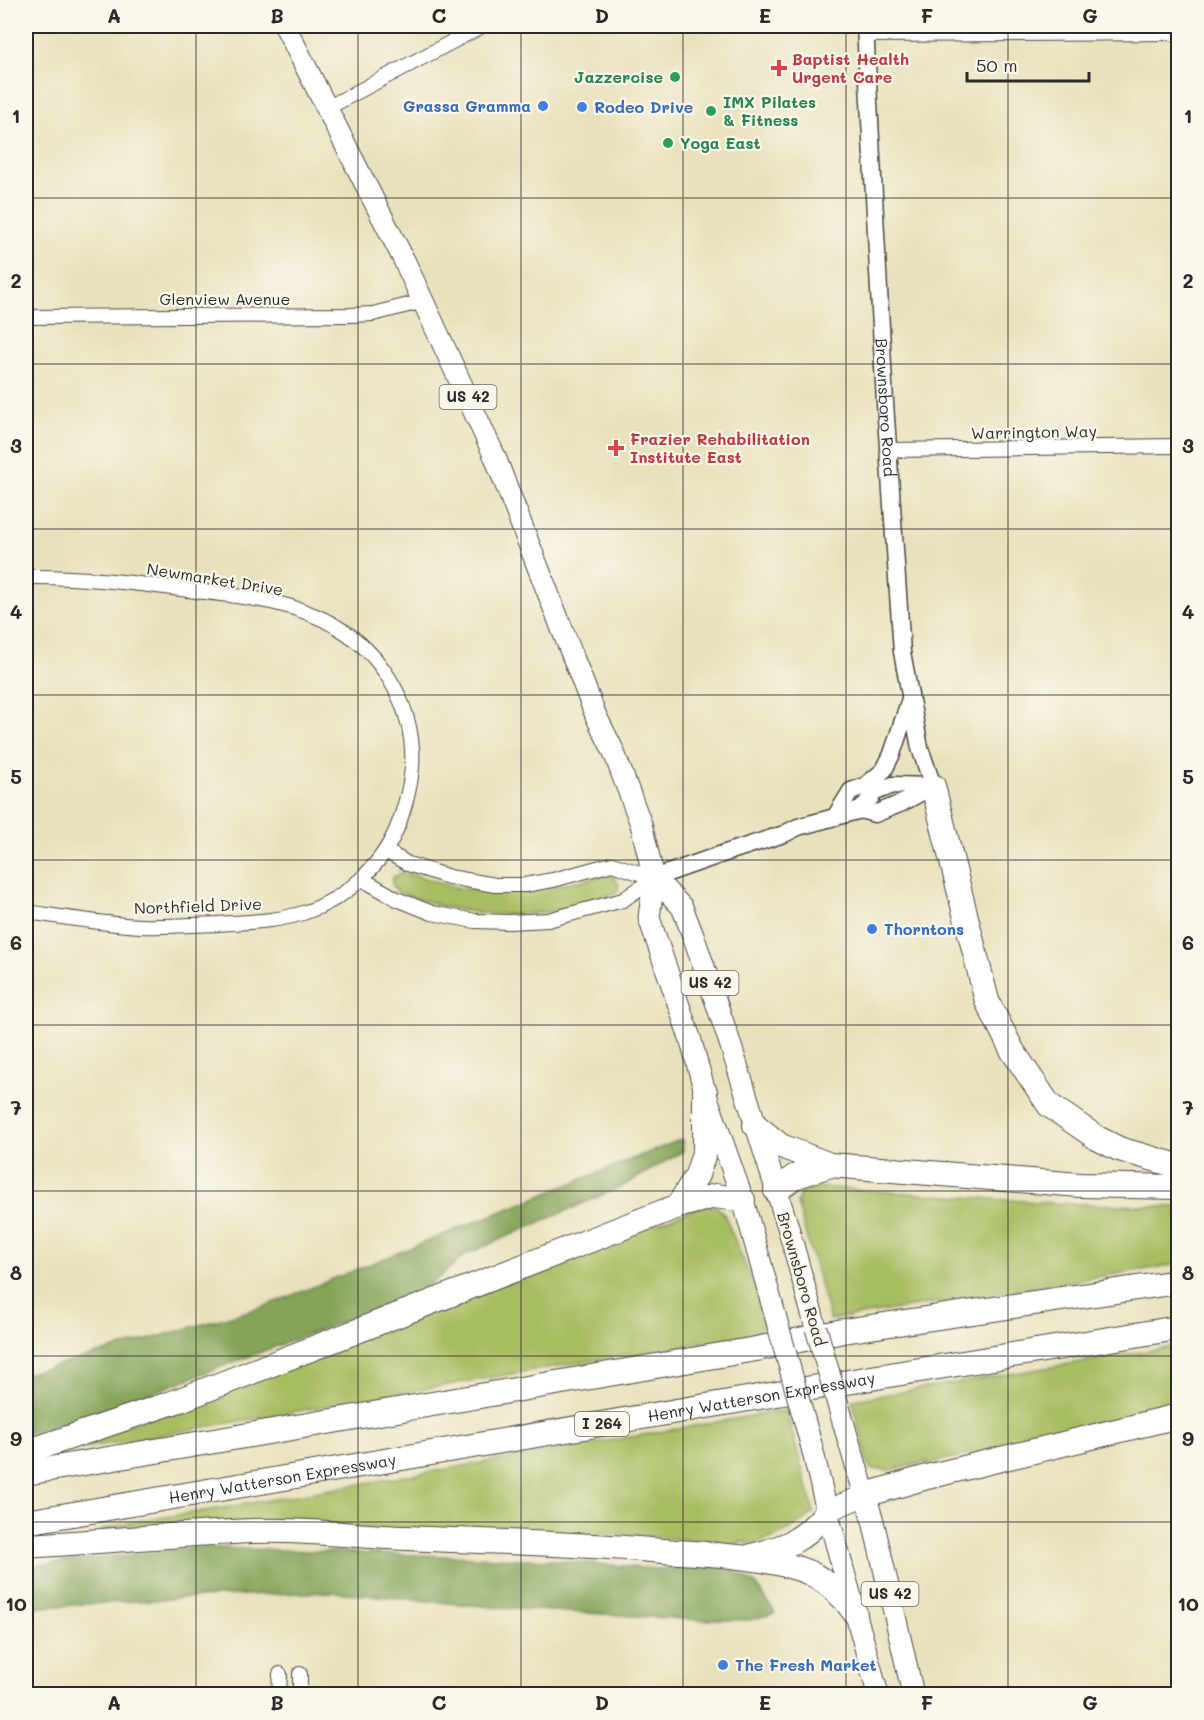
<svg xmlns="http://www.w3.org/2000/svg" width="1204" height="1720" font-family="Mali,sans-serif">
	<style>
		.green { fill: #a7bd62; stroke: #697446; stroke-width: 1.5 }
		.forest { fill: #85a458; stroke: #586842; stroke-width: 1.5 }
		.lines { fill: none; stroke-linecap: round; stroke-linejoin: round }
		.minor-casing { stroke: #484641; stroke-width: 16 }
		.tertiary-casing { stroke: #484641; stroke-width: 19 }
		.primary-casing { stroke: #484641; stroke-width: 23 }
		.motorway-casing { stroke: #484641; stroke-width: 26 }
		.minor { stroke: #fff; stroke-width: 14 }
		.tertiary { stroke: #fff; stroke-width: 16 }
		.primary { stroke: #fff; stroke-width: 21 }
		.motorway { stroke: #fff; stroke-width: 24 }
		.primary-bridge-casing { stroke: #484641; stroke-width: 23; stroke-linecap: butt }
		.primary-bridge { stroke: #fff; stroke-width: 21 }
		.grid { fill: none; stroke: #2b2b2b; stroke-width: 1.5; stroke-opacity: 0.55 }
		.health-dot { fill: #e0444e; stroke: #fbf7ec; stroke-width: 2 }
		.leisure-dot { fill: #2e9e5b; stroke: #fbf7ec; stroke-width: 2 }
		.shop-dot { fill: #3f7fe0; stroke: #fbf7ec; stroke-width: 2 }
		.labels { text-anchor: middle; stroke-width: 4.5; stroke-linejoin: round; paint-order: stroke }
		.shield { fill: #fbf7ec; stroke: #696865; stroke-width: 1.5 }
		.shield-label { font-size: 15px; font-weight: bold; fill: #2b2b2b }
		.health-label { font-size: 16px; font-weight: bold; fill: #be3a42; stroke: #fbf7ec; text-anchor: start }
		.leisure-label { font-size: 16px; font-weight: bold; fill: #27864d; stroke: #fbf7ec; text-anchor: start }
		.shop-label { font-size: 16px; font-weight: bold; fill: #366cbe; stroke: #fbf7ec; text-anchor: start }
		.street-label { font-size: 16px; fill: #2b2b2b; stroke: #fbf7ec }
		.neatline { fill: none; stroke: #2b2b2b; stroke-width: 2 }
		.grid-label { font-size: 20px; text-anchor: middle; font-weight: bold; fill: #2b2b2b }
	</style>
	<rect width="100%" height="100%" fill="#fbf7ec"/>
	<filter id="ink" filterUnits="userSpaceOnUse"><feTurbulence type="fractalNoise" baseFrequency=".0167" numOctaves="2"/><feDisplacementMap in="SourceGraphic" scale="12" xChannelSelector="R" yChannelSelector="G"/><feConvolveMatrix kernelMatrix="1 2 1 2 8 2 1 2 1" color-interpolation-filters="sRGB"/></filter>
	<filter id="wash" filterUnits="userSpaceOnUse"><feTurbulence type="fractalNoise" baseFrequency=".008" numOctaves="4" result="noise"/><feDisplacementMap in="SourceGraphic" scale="24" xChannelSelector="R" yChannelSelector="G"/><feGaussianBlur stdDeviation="1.35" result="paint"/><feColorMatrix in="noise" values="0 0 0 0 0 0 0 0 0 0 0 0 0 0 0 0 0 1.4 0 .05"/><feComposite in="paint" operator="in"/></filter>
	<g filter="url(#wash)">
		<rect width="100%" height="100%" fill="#e9e1bc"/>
		<path class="green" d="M402 873C422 875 441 885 460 888 517 897 554 885 608 875L614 877 619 885 617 891 613 894C599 899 584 905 569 908 508 921 455 914 398 892 392 887 391 884 393 877Z
			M818 1187 1053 1203 1178 1207V1264L830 1320 797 1203 800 1193 807 1189Z
			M702 1206H716L724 1214 755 1289 765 1333 528 1371 85 1448 84 1442Z
			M1178 1346V1405L927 1464V1462L890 1470 871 1469 867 1463 861 1432 859 1431 852 1400Z
			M786 1410 814 1512C794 1528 774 1541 747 1544V1542H739V1544L633 1535 369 1528 100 1531 122 1524 223 1508Z"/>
		<path class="forest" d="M682 1139 683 1151 625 1185 465 1255 440 1277 411 1296 100 1412 26 1434V1374L263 1307Z
			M201 1547 555 1560 656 1569 721 1562 757 1585 775 1613 750 1620H701L502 1608 333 1592 218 1596 26 1608V1566Z"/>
	</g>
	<g filter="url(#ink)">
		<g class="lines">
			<g class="minor-casing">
				<path id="minor" d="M26 28 28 26
					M866 35 1178 33
					M327 108 482 26
					M26 317 351 315 373 314 424 301
					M890 450 1178 446
					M26 577C80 576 134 583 188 590 238 596 293 600 337 627 380 652 409 700 412 749 414 774 408 797 400 820 385 864 347 899 303 913 275 922 246 922 217 924 192 925 166 927 140 926 102 924 64 917 26 912
					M386 851 408 864 449 877 495 885H525L553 880 612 864 654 878
					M362 879 397 899 432 913 475 921 509 922 548 920 623 900 654 878
					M300 1674V1694
					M279 1694 280 1674"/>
			</g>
			<g class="tertiary-casing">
				<g id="tertiary">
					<path id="s1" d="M865 26 885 403 902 652 920 748 933 786"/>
					<path d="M861 810 875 814 902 803 931 787"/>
					<path d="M835 817 851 791 865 786 884 770 892 754 910 699"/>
					<path d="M654 878 728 852 784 834 798 827 861 810 875 792 893 785 933 786"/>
				</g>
			</g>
			<g class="primary-casing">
				<path id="primary" d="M285 26 404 260 495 457 596 716 613 750 641 824 654 878 649 918 691 1041 705 1092 743 1200 772 1304
					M654 878 682 907 694 938 728 1037 788 1227 816 1328
					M848 1439 873 1521 913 1694
					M811 1444 827 1511 878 1694
					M827 1511 865 1495"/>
			</g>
			<g class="motorway-casing">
				<g id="motorway">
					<path d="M933 786 987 1001 1012 1050 1049 1105 1097 1138 1119 1149 1178 1166"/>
					<path d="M755 1125 781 1146 830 1165 1080 1185 1178 1187"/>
					<path d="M776 1191 794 1177 830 1165"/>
					<path d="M678 1206 697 1175 705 1150V1092"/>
					<path d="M26 1452 180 1400 678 1206 715 1196 743 1200"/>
					<path d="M26 1473 756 1349 843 1331 1178 1282"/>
					<path d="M865 1495 927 1477 1178 1416"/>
					<path id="s2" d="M26 1522 871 1378 1178 1328"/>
					<path d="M26 1546C101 1542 176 1534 252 1531 303 1529 355 1536 406 1538 488 1542 569 1543 651 1550 697 1554 771 1555 812 1574 829 1583 844 1597 855 1613"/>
					<path d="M751 1556C786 1547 804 1541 827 1511"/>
				</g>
			</g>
			<use href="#minor" class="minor"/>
			<use href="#tertiary" class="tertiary"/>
			<use href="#primary" class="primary"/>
			<use href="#motorway" class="motorway"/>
			<g class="primary-bridge-casing">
				<path id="primary-bridge" d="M772 1304 811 1444
					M816 1328 848 1439"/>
			</g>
			<use href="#primary-bridge" class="primary-bridge"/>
		</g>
	</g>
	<path class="grid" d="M196 26V1694M358 26V1694M521 26V1694M683 26V1694M846 26V1694M1008 26V1694M26 198H1178M26 364H1178M26 529H1178M26 695H1178M26 860H1178M26 1025H1178M26 1191H1178M26 1356H1178M26 1522H1178"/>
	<g class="health-dot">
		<path d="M776 59h6v6h6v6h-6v6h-6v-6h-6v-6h6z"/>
		<path d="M613 439h6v6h6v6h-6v6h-6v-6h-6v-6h6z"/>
	</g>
	<g class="leisure-dot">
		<circle cx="675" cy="77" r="6"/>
		<circle cx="711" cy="111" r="6"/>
		<circle cx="668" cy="143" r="6"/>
	</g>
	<g class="shop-dot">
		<circle cx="543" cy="106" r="6"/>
		<circle cx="582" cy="107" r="6"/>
		<circle cx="872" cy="929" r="6"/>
		<circle cx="723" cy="1665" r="6"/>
	</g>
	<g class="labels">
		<g class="shield">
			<rect x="439.5" y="385" width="57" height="24" rx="4.5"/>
			<rect x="681.5" y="971" width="57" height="24" rx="4.5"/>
			<rect x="575" y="1412" width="54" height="24" rx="4.5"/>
			<rect x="861.5" y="1582" width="57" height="24" rx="4.5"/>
		</g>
		<g class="shield-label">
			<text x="468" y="402">US 42</text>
			<text x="710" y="988">US 42</text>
			<text x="602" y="1429">I 264</text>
			<text x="890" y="1599">US 42</text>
		</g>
		<g class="health-label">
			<text x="792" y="65">Baptist Health<tspan x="792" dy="18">Urgent Care</tspan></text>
			<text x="630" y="445">Frazier Rehabilitation<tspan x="630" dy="18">Institute East</tspan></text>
		</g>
		<g class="leisure-label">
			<text x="663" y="83" text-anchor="end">Jazzercise</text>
			<text x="723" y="108">IMX Pilates<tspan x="723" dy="18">&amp; Fitness</tspan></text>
			<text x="680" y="149">Yoga East</text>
		</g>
		<g class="shop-label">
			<text x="531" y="112" text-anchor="end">Grassa Gramma</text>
			<text x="594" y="113">Rodeo Drive</text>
			<text x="884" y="935">Thorntons</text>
			<text x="735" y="1671">The Fresh Market</text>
		</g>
		<g class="street-label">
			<text x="225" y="305">Glenview Avenue</text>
			<text dy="6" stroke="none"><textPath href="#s1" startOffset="382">Brownsboro Road</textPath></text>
			<text transform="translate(1034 432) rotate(-1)" y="6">Warrington Way</text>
			<text transform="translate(215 579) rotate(9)" y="6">Newmarket Drive</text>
			<text transform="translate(198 906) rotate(-2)" y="6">Northfield Drive</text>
			<text transform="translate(802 1279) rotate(74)" y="6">Brownsboro Road</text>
			<text dy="6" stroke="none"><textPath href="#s2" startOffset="746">Henry Watterson Expressway</textPath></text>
			<text dy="6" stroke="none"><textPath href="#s2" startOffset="260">Henry Watterson Expressway</textPath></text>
		</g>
	</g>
	<rect width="1204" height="1720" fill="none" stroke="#fbf7ec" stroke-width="66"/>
	<path d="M967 72v9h122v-9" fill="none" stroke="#2b2b2b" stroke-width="3"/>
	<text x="976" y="72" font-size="18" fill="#2b2b2b" stroke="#fbf7ec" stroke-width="4.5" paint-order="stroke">50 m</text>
	<rect x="33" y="33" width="1138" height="1654" class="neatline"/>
	<g class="grid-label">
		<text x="114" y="23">A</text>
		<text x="277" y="23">B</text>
		<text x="439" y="23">C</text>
		<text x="602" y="23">D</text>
		<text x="765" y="23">E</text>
		<text x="927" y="23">F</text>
		<text x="1090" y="23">G</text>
		<text x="16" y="123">1</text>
		<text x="1188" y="123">1</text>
		<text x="16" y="288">2</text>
		<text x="1188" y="288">2</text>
		<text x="16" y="453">3</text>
		<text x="1188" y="453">3</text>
		<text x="16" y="619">4</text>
		<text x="1188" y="619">4</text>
		<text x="16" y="784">5</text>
		<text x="1188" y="784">5</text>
		<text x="16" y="950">6</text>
		<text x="1188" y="950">6</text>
		<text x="16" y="1115">7</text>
		<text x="1188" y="1115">7</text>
		<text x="16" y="1280">8</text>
		<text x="1188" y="1280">8</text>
		<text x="16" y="1446">9</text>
		<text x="1188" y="1446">9</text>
		<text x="16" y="1611">10</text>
		<text x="1188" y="1611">10</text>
		<text x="114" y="1710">A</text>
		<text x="277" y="1710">B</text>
		<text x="439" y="1710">C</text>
		<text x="602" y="1710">D</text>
		<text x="765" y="1710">E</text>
		<text x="927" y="1710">F</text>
		<text x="1090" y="1710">G</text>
	</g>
</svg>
